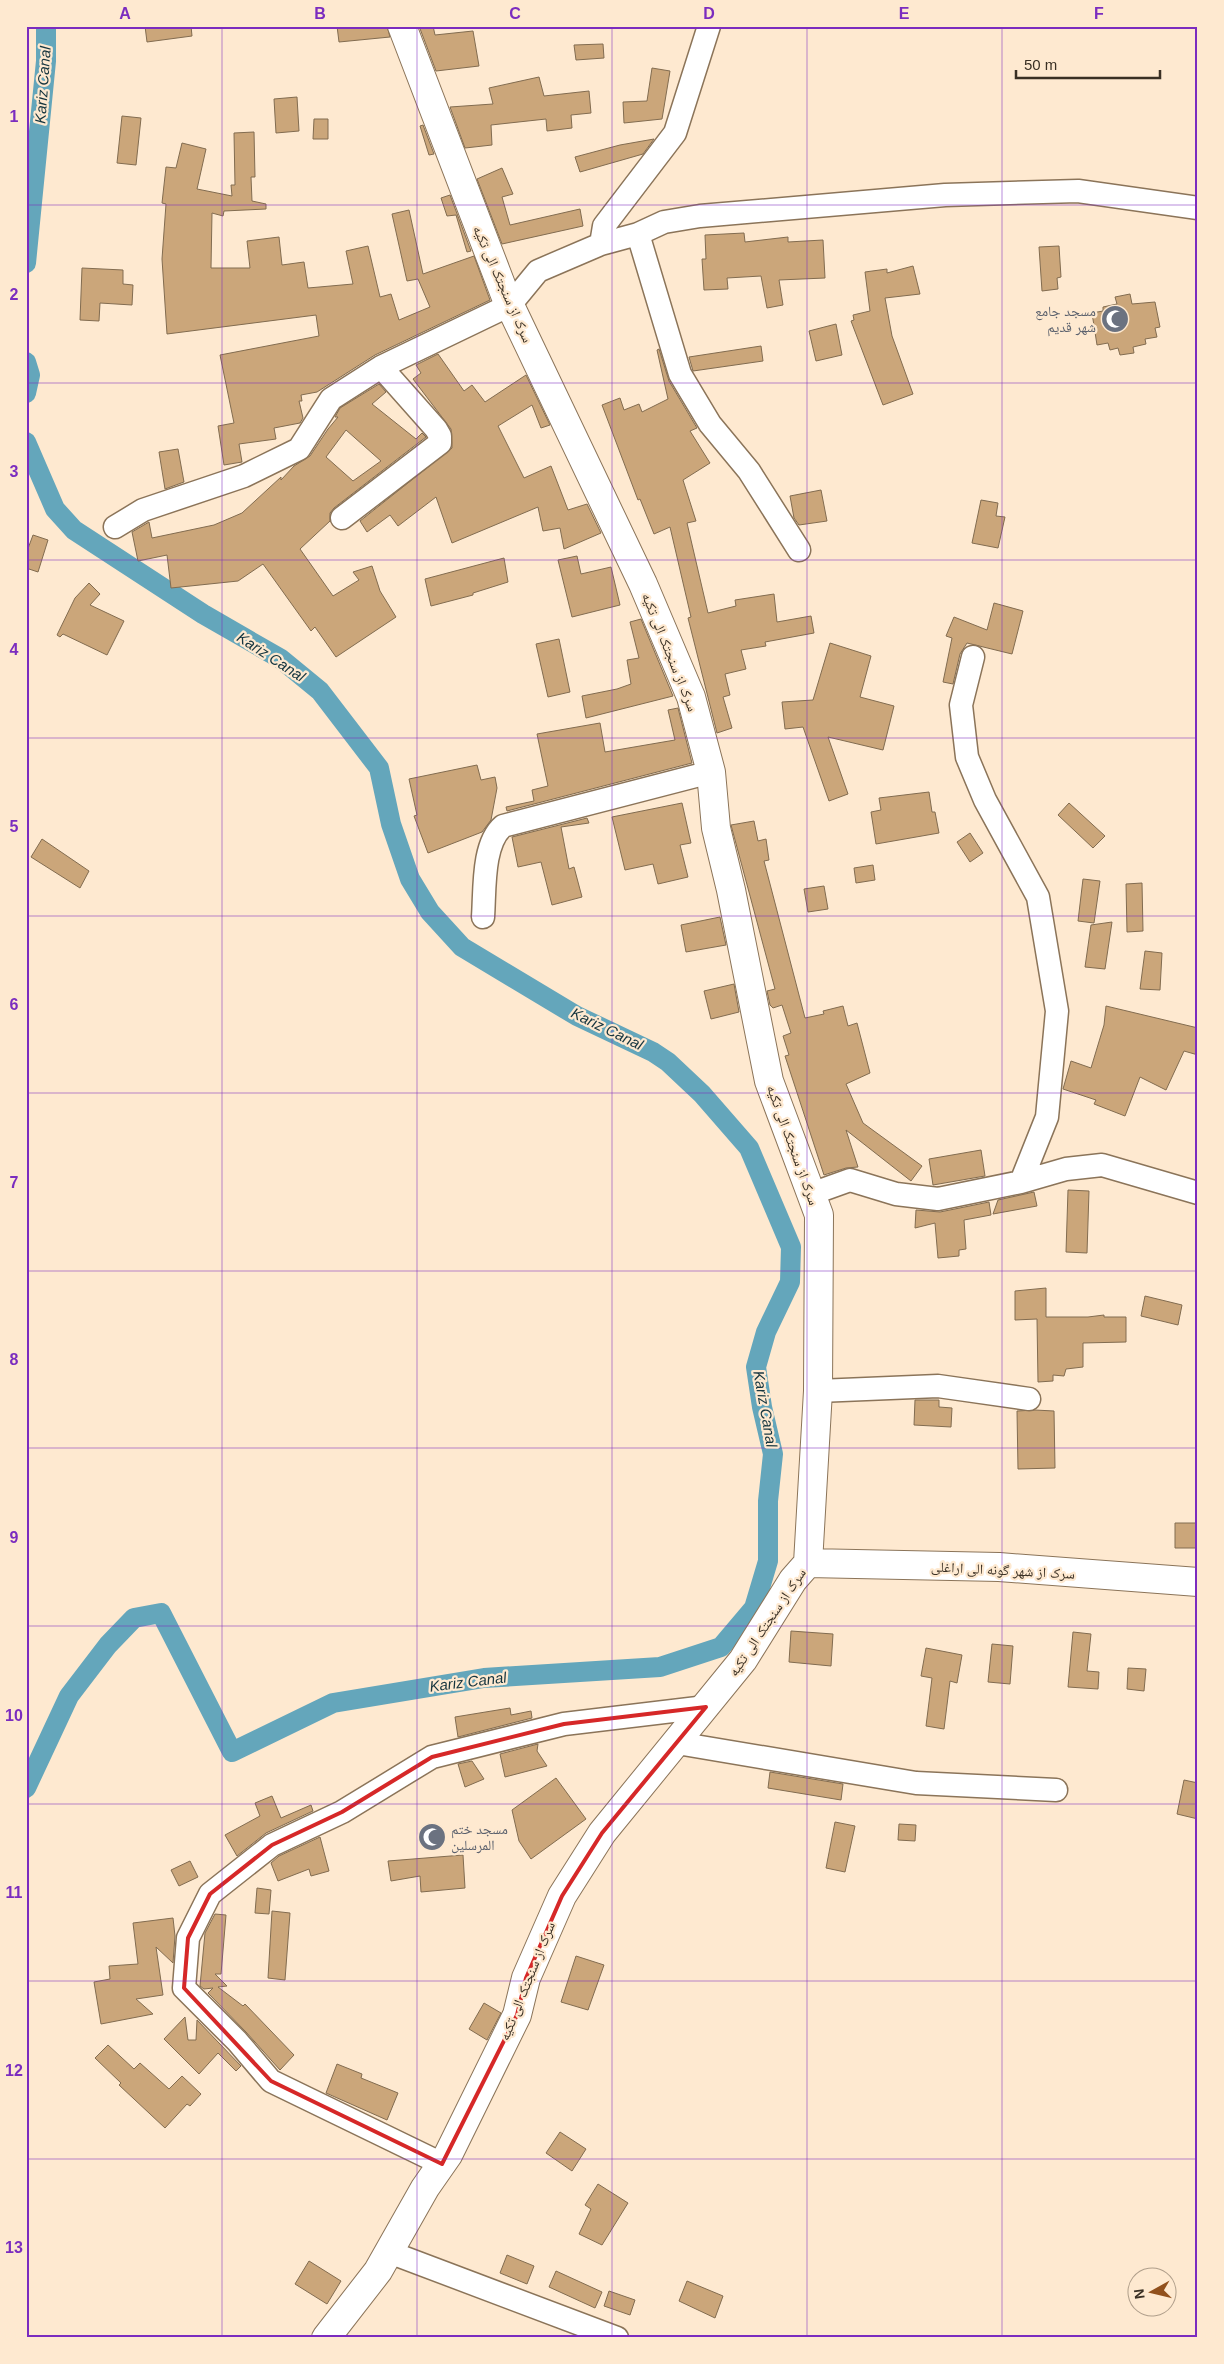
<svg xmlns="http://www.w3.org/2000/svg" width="1224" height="2364" font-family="Helvetica,'Noto Naskh Arabic',sans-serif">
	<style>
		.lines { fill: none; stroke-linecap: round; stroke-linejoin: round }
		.canal { stroke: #64a6bb; stroke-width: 20 }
		.building { fill: #cba67a; stroke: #826c50; fill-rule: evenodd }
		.minor-casing { stroke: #8b7459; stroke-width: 25 }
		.tertiary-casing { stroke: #8b7459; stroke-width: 30 }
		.minor { stroke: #fff; stroke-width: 22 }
		.tertiary { stroke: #fff; stroke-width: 28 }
		.marked { fill: none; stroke: #d62828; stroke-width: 4; stroke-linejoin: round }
		.grid { fill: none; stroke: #7b2cbf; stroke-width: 1; stroke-opacity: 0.55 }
		.labels { text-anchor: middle; stroke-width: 4.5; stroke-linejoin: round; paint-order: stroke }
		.street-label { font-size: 14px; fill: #3a3024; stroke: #fee9d0 }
		.worship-label { font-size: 14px; fill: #5b616d; stroke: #fee9d0; text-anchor: end }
		.water-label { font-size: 15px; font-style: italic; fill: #15353f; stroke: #fee9d0 }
		.neatline { fill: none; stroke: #7b2cbf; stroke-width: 2 }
		.grid-label { font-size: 16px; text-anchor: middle; font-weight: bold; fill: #7b2cbf }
	</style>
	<rect width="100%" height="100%" fill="#fee9d0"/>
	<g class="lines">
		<path class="canal" d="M26 263 46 61V26
			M26 362 30 375 26 393
			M26 442 55 509 74 530 203 614 281 659 320 691 379 768 391 824 410 879 430 912 462 947 577 1016 653 1052 668 1062 702 1094 749 1148 791 1247 790 1282 766 1332 756 1367 762 1407 773 1454 768 1501V1561L754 1608 721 1647 660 1667 484 1678 333 1703 232 1752 161 1613 134 1618 108 1645 69 1696 26 1788"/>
	</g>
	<path class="building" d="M145 26H191L192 36 147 42Z
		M337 26H387L390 37 339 42Z
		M419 26H433L435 35 473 31 479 66 436 71Z
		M603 44 604 58 576 60 574 45Z
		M652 68 670 71 662 119 624 123 623 102 647 101Z
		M539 77 544 96 589 91 591 113 571 115 572 128 547 131 546 119 491 125 492 145 465 148 450 107 493 104 489 88Z
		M297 97 299 131 276 133 274 99Z
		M122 116 141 118 136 165 117 163Z
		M314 119H328V139H313Z
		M423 125 434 154 429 155 420 126Z
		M254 132 255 177H251L252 201 266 204V209L224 211 223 216 212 213 211 268H250L247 241 279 237 282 265 304 262 308 288 353 284 346 251 368 246 380 297 391 294 399 320 430 307 418 279 407 281 392 214 409 210 423 274 474 256 490 300 375 355 317 392 301 395 302 401H299L303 418 300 423 274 428 276 439 239 444 242 462 224 465 218 426 234 423 220 355 319 336 316 315 167 334 162 259 166 204 162 203 166 167 176 168 182 143 206 149 197 189 232 196 231 185H235L234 133Z
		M654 139 643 154 580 172 575 157 620 145Z
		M502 168 513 194 502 197 510 225 580 209 583 226 502 244 477 179Z
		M450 195 471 251 467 252 456 215 447 216 441 198Z
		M744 233 745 242 788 237V242L823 240 825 278 779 280 783 305 767 308 761 276 727 278 728 289 704 290 702 259H706L705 235Z
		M1059 246 1061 277 1057 278 1058 289 1042 291 1039 247Z
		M913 266 920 294 885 298 892 336 913 394 883 405 851 321 854 320 853 315 870 311 865 272 887 269V273Z
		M82 268 123 270V284L133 285 132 305 100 303 99 321 80 320Z
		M1130 294 1132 304 1155 302 1160 327 1155 328 1157 337 1145 339 1146 344 1133 347 1134 353 1120 355 1118 348 1110 350 1108 343 1097 345 1092 313 1103 311V307L1117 304 1115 297Z
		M836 324 842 355 816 361 809 331Z
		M761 346 763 361 693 371 689 357Z
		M659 349 669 381 697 428 690 431 710 463 683 480 696 521 687 523 708 613 736 606 735 600 774 594 777 622 811 616 814 633 765 642 766 646 741 650 746 669 725 674 730 695 723 697 732 728 717 733 688 618 691 617 670 527 654 534 640 499 638 500 602 405 620 398 624 410 639 404 642 412 668 399 657 350Z
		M438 354 464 391 472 385 485 402 526 375 550 425 541 428 532 405 498 426 524 478 551 466 568 510 587 504 601 533 564 549 560 528 543 531 538 507 452 543 436 497 398 526 390 515 367 532 360 521 452 448 451 429 413 379 421 373 416 365Z
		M379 384 386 392 372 404 416 439 422 433 426 437 334 508 330 513V521L300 549 333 596 359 580 353 572 372 566 380 591 396 617 336 657 315 627 311 631 263 564 238 581 171 588 167 555 138 561 132 532 149 522 152 538 214 525 242 513 281 477V480L294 466 310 456 328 429 338 417H335L340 408ZM346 430 381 461 353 481 326 457Z
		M178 449 184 482 165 489 159 452Z
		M821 490 827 521 799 525 794 518 790 496Z
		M981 500 998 503 996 516 1005 517 998 548 972 543Z
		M33 535 48 540 38 572 26 568V554Z
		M577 556 581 574 611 567 620 605 572 617 558 560Z
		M504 558 508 582 473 593V595L431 606 425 579Z
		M89 583 100 594 90 605 124 621 107 655 63 634 60 637 57 635 75 598Z
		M994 603 1023 611 1012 654 967 643 960 654 953 684 943 682 952 638 946 636 954 617 987 630Z
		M641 619 673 696 586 718 582 696 617 689 631 684 627 660 639 658 630 622Z
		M559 639 570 692 548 697 536 644Z
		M830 643 871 656 860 697 894 706 883 750 828 737 848 794 829 801 803 727 785 729 782 702 813 700Z
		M678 708 692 763 507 811 506 807 534 801 532 790 548 786 537 734 600 723 605 752 675 740 668 710Z
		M477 765 481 780 495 777 497 788 491 820 482 832 428 853 414 816 417 815 409 779Z
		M929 792 932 812H935L939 833 876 844 871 812 881 810 879 798Z
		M682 803 691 843 680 845 688 877 658 884 653 864 625 870 612 817Z
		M1069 803 1105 836 1093 848 1058 815Z
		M587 818 589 823 561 827 569 869 574 867 582 897 552 905 541 862 518 867 512 837Z
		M754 821 758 841 766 839 769 860 764 861 805 1018 824 1014 823 1011 843 1006 848 1026 857 1023 870 1073 846 1084 863 1123 922 1166 911 1181 846 1130 858 1167 846 1168 824 1175 785 1056 789 1055 783 1036 791 1033 782 1005 773 1008 770 1005 767 991 775 989 731 825Z
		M970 833 983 853 970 862 957 842Z
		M42 839 89 871 80 888 31 857Z
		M873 865 875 880 856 883 854 868Z
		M1083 879 1100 881 1094 923 1078 921Z
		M1142 883 1143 931 1127 932 1126 884Z
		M824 886 828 909 808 912 804 889Z
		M720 917 726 945 686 952 681 925Z
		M1112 922 1105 969 1085 967 1091 925Z
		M1145 951 1162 953 1160 990 1140 989Z
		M734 984 739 1012 711 1019 704 991Z
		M1106 1006 1198 1028V1055L1184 1051 1166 1090 1140 1077 1125 1116 1094 1104 1096 1100 1063 1089 1071 1061 1091 1068 1104 1025Z
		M981 1150 985 1176 933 1185 929 1159Z
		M1068 1190 1089 1191 1087 1253 1066 1252Z
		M1034 1192 1037 1206 993 1214 998 1200Z
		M989 1202 991 1215 964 1220 966 1249 959 1250V1256L938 1258 935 1223 915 1228 916 1210 940 1212Z
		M1046 1288V1317H1088L1104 1315V1317H1126V1342L1083 1343V1367L1066 1369 1064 1376 1053 1375V1381L1038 1382 1037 1319 1015 1320V1291Z
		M1145 1296 1182 1305 1178 1325 1141 1316Z
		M915 1400H939V1407L952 1408 951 1427 914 1425Z
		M1035 1410 1054 1411 1055 1468 1018 1469 1017 1411Z
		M1175 1523H1198V1548H1175Z
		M791 1631 833 1634 831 1666 789 1662Z
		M1073 1632 1091 1634 1087 1671 1099 1672 1098 1689 1068 1687Z
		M992 1644 1013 1646 1010 1684 988 1682Z
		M926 1648 962 1655 957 1683 950 1681 944 1729 926 1726 932 1678 921 1676Z
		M1128 1668 1146 1669 1144 1691 1127 1689Z
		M510 1708 511 1715 531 1711 532 1718 458 1737 455 1717Z
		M538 1744 537 1751 547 1766 505 1777 500 1754Z
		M472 1761 484 1779 465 1787 458 1764Z
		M770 1772 843 1784 841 1800 768 1788Z
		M556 1778 586 1819 531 1859 519 1841 512 1810Z
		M1184 1780 1198 1783V1819L1177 1814Z
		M272 1796 281 1818 311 1805 313 1811 266 1833 237 1856 225 1835 260 1816 255 1803Z
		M835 1822 855 1826 845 1872 826 1868Z
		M899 1824 916 1825 915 1841 898 1840Z
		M320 1837 329 1871 311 1876 309 1869 278 1881 271 1863 279 1856Z
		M463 1855 465 1888 421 1892 420 1876 391 1881 388 1861Z
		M190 1861 198 1877 179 1886 171 1870Z
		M257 1888 271 1890 269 1914 255 1913Z
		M272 1911 290 1913 285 1980 268 1978Z
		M215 1914 226 1915 221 1974H215L227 1986 218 1987 243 2006 245 2004 294 2055 280 2070 246 2032 208 1993 213 1988 204 1989 200 1986 205 1933Z
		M173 1918 175 1936 173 1963 156 1947 163 1995 136 1999 153 2014 101 2024 94 1982 110 1979 109 1966 138 1964 133 1923Z
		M576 1956 604 1965 588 2010 561 2002Z
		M484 2003 501 2013 487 2040 469 2029Z
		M185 2017 188 2040H196L197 2020 241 2066 236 2071 218 2053 199 2074 164 2039Z
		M108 2045 134 2069 140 2063 169 2089 182 2076 201 2094 190 2106 187 2104 165 2128 119 2085 121 2083 95 2058Z
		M337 2064 362 2074 361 2078 398 2093 387 2120 326 2093Z
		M560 2132 586 2149 572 2171 546 2153Z
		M598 2184 628 2203 602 2245 579 2234 591 2209 585 2205Z
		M507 2255 534 2266 527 2284 500 2273Z
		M309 2261 341 2281 327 2304 295 2284Z
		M556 2271 602 2292 595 2308 549 2287Z
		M687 2281 723 2296 715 2318 679 2301Z
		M609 2291 635 2300 630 2315 604 2306Z"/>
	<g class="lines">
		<g class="minor-casing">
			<path id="minor" d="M638 234 680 374 710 424 749 471 799 550
				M601 244 604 226 675 133 709 26
				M342 518 440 443V436L436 429 381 367
				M115 527 143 510 244 476 299 449 331 399 381 367 510 305 538 271 601 244 638 234 664 222 700 216 945 195 1078 191 1198 208
				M973 657 961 705 967 757 985 800 1038 897 1057 1011 1047 1117 1021 1182
				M483 917C485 890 482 844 503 826L711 772
				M811 1194 850 1180 896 1194 938 1199 1021 1182 1066 1169 1102 1165 1198 1193
				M818 1391 938 1386 1029 1399
				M677 1743 916 1783 1056 1790
				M442 2164 271 2081 237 2041 184 1988 188 1938 210 1894 272 1845 342 1812 432 1757 564 1724 706 1707
				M389 2252 617 2338"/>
		</g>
		<g class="tertiary-casing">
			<path id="tertiary" d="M808 1563 999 1567 1198 1582
				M326 2338 378 2271 425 2188 448 2155 517 2015 526 1978 562 1896 602 1833 743 1660 793 1580 808 1563 818 1391 819 1215 769 1081 731 890 716 828 711 772 691 697 643 584 505 295 402 26"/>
		</g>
		<use href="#minor" class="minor"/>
		<use href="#tertiary" class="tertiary"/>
	</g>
	<path class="marked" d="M706 1707 602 1833 562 1896 526 1978 517 2015 442 2164 271 2081 184 1988 188 1938 210 1894 272 1845 342 1812 432 1757 564 1724Z"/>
	<path class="grid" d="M222 26V2338M417 26V2338M612 26V2338M807 26V2338M1002 26V2338M26 205H1198M26 383H1198M26 560H1198M26 738H1198M26 916H1198M26 1093H1198M26 1271H1198M26 1448H1198M26 1626H1198M26 1804H1198M26 1981H1198M26 2159H1198"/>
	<defs>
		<g id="mosque-disc" transform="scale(1.4375)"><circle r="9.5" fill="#6b7280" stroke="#fee9d0"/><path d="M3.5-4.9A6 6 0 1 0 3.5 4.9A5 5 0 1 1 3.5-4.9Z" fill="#fff"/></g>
	</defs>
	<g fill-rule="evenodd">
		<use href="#mosque-disc" x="1115" y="319"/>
		<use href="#mosque-disc" x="432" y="1837"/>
	</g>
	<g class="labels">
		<g class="street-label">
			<text transform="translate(503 284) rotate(66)" y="5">سرک از سنجتک الی تکیه</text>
			<text transform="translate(670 652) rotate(68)" y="5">سرک از سنجتک الی تکیه</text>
			<text transform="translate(793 1145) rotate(70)" y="5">سرک از سنجتک الی تکیه</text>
			<text transform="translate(1003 1570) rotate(3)" y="5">سرک از شهر گونه الی اراغلی</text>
			<text transform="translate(767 1622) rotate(-56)" y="5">سرک از سنجتک الی تکیه</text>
			<text transform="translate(527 1981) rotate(-68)" y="5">سرک از سنجتک الی تکیه</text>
		</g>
		<g class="worship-label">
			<text x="1096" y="316">مسجد جامع<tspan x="1096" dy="16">شهر قدیم</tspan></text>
			<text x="451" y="1834" text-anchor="start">مسجد ختم<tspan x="451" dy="16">المرسلین</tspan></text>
		</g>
		<g class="water-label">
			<text transform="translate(43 85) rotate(-86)" y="5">Kariz Canal</text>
			<text transform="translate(271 657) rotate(33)" y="5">Kariz Canal</text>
			<text transform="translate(607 1029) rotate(26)" y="5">Kariz Canal</text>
			<text transform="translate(765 1409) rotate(80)" y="5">Kariz Canal</text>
			<text transform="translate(468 1682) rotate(-7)" y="5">Kariz Canal</text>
		</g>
	</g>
	<rect width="1224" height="2364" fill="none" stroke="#fee9d0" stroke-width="55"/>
	<g transform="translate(1152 2292) rotate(262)"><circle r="24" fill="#fee9d0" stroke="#b09f8b"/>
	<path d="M0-4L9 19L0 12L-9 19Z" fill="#91501c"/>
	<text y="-8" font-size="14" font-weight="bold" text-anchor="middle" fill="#3a3024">N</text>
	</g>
	<path d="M1016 70v8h144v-8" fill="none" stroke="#3a3024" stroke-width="2.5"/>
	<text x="1024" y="70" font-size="15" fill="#3a3024" stroke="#fee9d0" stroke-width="4" paint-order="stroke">50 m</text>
	<rect x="28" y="28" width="1168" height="2308" class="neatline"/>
	<g class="grid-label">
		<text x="125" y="19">A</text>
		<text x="320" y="19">B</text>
		<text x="515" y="19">C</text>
		<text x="709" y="19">D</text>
		<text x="904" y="19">E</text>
		<text x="1099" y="19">F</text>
		<text x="14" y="122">1</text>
		<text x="14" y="300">2</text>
		<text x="14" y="477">3</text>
		<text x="14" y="655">4</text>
		<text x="14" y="832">5</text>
		<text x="14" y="1010">6</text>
		<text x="14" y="1188">7</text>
		<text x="14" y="1365">8</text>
		<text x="14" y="1543">9</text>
		<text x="14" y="1721">10</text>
		<text x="14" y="1898">11</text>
		<text x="14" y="2076">12</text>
		<text x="14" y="2253">13</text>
	</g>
</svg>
